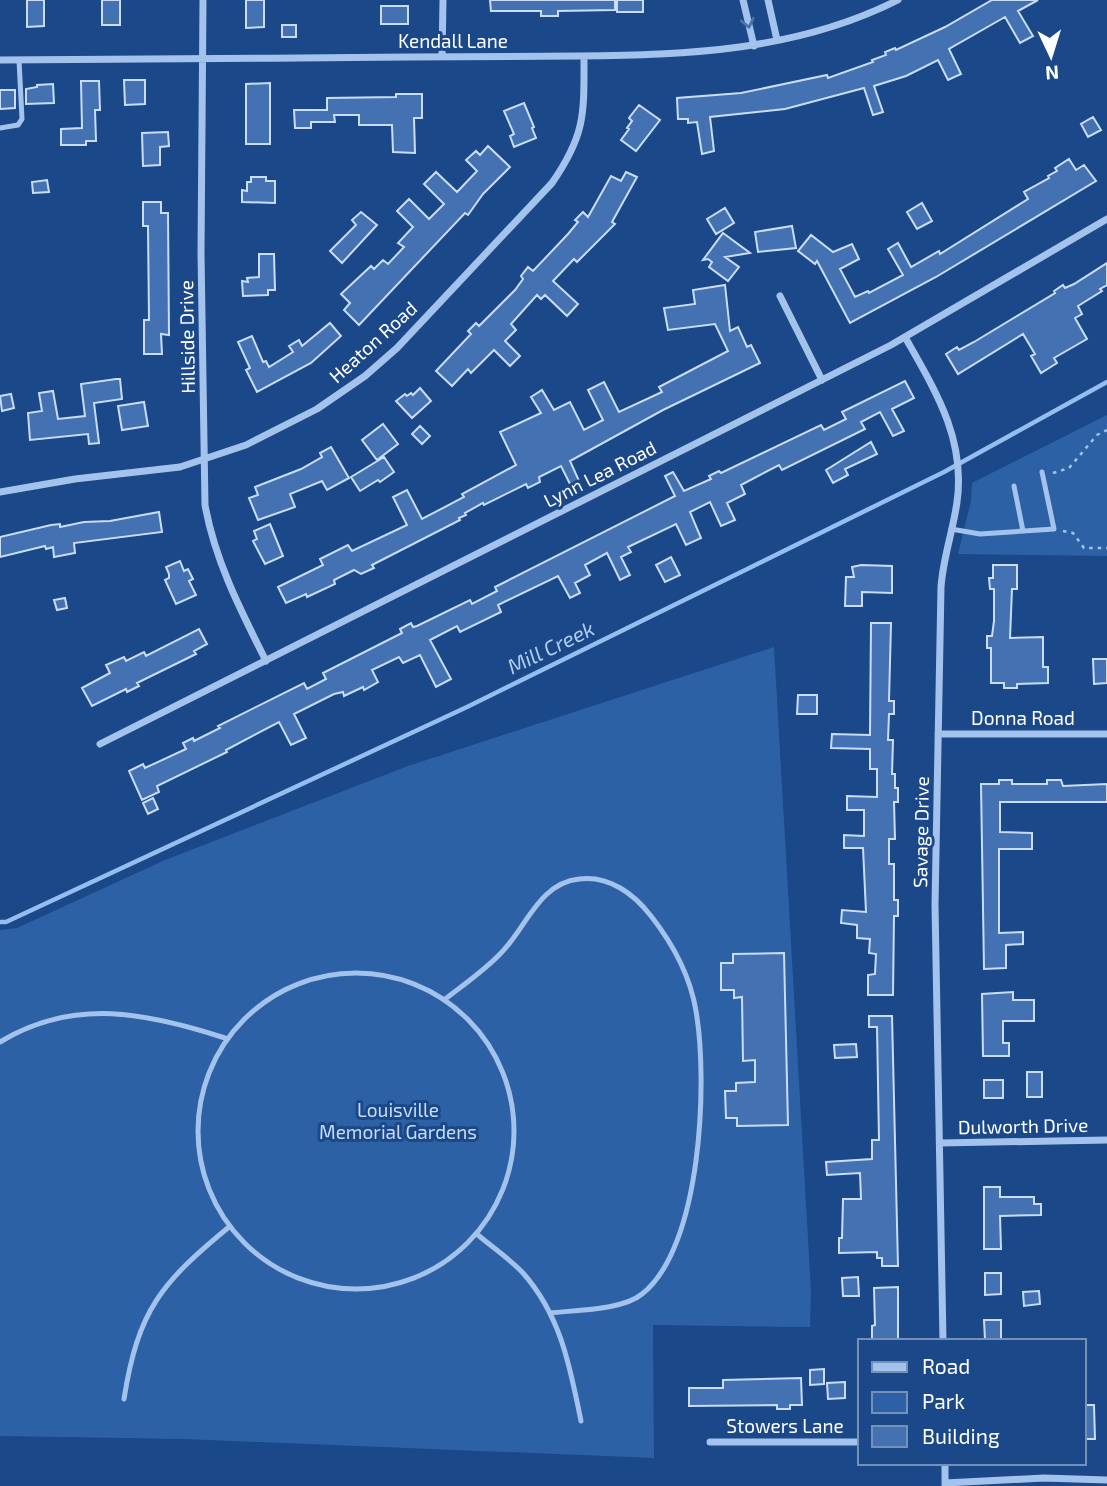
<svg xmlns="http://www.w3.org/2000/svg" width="1107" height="1486" font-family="'Exo 2',sans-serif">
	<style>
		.green { fill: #2d61a6 }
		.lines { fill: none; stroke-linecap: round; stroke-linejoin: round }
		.stream { stroke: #96bdef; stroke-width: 4.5 }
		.building { fill: #4371b2; stroke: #c9ddf9; stroke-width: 2 }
		.path { stroke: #a3c3ed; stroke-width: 2.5; stroke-dasharray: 3.5 5; stroke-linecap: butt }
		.service { stroke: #a3c3ed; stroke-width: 5 }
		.minor { stroke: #a3c3ed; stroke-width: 7 }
		.oneway { stroke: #4a73ab }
		.labels { text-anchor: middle; stroke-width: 6; stroke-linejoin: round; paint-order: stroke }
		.street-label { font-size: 19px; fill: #fff; stroke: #1a4888 }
		.park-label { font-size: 19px; fill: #c9ddf9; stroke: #1a4888 }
		.water-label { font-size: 21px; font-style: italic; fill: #afcdf4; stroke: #1a4888 }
	</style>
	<rect width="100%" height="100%" fill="#1a4888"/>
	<path class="green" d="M1107 415V556L958 554 971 501 972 483Z
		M774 647 811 1291 810 1327 653 1325 654 1458 184 1439 0 1436V930L17 928 165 860 408 766Z"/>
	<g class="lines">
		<path class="stream" d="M0 922H6L467 707 944 472 1107 382"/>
	</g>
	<path class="building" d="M27 0H44V26L27 27Z
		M102 0H120V25H102Z
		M246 0H264V27L246 28Z
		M490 0H615V10L558 11V16H541V11H491Z
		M617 0H643V12H617Z
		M992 0H1038L1018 11 1033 36 1020 43 1005 17 949 49 961 74 948 80 938 60 906 76 874 86 883 112 873 115 864 88 785 109 710 117 714 151 702 154 697 122 688 123V119H678L677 98 741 93 827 75 828 78 873 62 872 60 886 55 885 52 895 48 896 50 945 27Z
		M381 6H408V24H381Z
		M282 25H296V37H282Z
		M124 80H145V104L125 105Z
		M81 81H99L100 110H95L96 141H86V145H61V129L82 128Z
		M270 83V144H246V84Z
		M53 84 54 103 26 104V89L37 87V85Z
		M0 90H15V108L0 109Z
		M396 94H422V118H414L415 153 393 152 392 125H359V115H334L335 122H311V128H295L294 110H327V98L396 97Z
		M524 103 534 127 532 128 536 138 514 147 510 136 514 134 504 111Z
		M639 105 660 120 636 151 621 140 629 129 627 128 632 121 629 118Z
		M1093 117 1101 130 1088 137 1081 124Z
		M168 132 169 146 160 147V165L143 166 142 133Z
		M488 146 510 167 483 194 468 215 465 213 359 325 344 310 350 303 341 294 371 266 374 269 383 260 388 264 404 247 398 243 413 227 397 211 409 199 429 219 444 204 424 184 436 172 457 192 477 171 466 160 476 151 480 155Z
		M1069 159 1076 170 1084 165 1096 181 936 277 850 323 817 261 815 264 798 251 811 235 833 252 852 244 859 259 840 269 855 297 868 291 869 293 903 275 888 249 898 243 911 267 939 251 940 254 1028 199 1024 192 1049 178 1048 176 1057 171 1055 168Z
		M626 172 637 177 612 222 615 224 577 262 574 259 553 281 578 304 567 316 545 295 541 299 537 295 511 324 516 330 505 341 520 356 510 366 494 350 471 373 468 369 452 386 436 371 471 334 468 331 476 323 479 326 515 290 523 279 521 276 528 267 533 271 568 234 578 222 575 220 583 212 588 217 611 176 621 181Z
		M251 177H266V181H275V203L242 202V190L247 191V182H251Z
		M47 180 49 192 33 193 32 182Z
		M143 202H161V213H168L169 335 161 334 162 354H144V320H149L148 226H143Z
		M922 203 932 221 917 229 907 212Z
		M725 208 734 223 716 234 707 219Z
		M361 212 377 225 342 263 330 251 356 225 352 220Z
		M792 226 796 248 758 252 755 232Z
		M723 233 750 253 725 257 739 267 728 281 709 267 712 262 708 259 703 260Z
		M259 254H274L275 290H268V295L243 296 242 281 248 282 247 278 259 277Z
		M1107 263V285L1100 289 1102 291 1078 306 1082 314 1075 318 1087 339 1054 358 1057 363 1041 373 1031 356 1035 354 1023 334 958 374 946 354 957 347 959 350 974 342 1055 293 1054 291 1063 285 1065 288 1074 284Z
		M725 285 730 331 738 327 747 347 751 345 760 363 663 410 570 461 580 483 572 488 561 466 539 477 540 482 528 488 526 484 484 505 483 503 465 513 466 515 459 518 460 520 372 565 374 568 361 574 354 570 334 580 335 584 307 597 306 594 286 603 278 587 323 565 320 559 348 545 352 551 407 525 393 497 407 490 422 519 464 497 462 494 516 465 500 432 541 413 531 397 542 390 554 410 570 402 584 430 603 420 588 390 604 382 619 412 662 392 659 387 728 351 715 324 668 330 664 308 695 304 693 290Z
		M330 323 341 336 311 363 257 392 246 370 250 368 238 342 252 336 263 362 266 361 269 367 293 352 289 346 299 340 302 346Z
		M116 379H120L122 399 94 403 99 443 89 444 88 434 30 440 28 413 42 411 39 393 53 391 58 419 85 416 81 384Z
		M905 381 914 398 892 409 904 431 893 436 880 412 861 422 865 429 782 470 779 465 741 485 745 494 727 503 735 520 721 526 710 502 690 512 701 538 686 545 676 524 628 547 631 552 621 557 630 575 620 580 607 553 585 565 590 575 575 583 580 593 570 598 558 576 498 605 501 612 460 632 457 626 430 640 451 679 436 687 420 655 403 663 399 657 372 670 378 682 364 690 363 687 344 696 343 692 334 694 294 714 306 738 291 745 279 722 226 750 227 752 157 786 159 792 142 800 129 771 143 764 145 768 186 749 183 743 193 738 194 741 220 728 218 726 304 683 307 689 326 679 323 673 402 633 400 629 411 623 413 627 417 626 470 600 472 604 497 591 495 587 507 581 675 496 665 476 673 472 684 491 711 479 709 476 719 471 721 473 821 425 824 430 846 419 842 412Z
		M420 388 431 401 412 418 396 401 405 394 407 396 411 393 413 395Z
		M11 394 14 408 2 411 0 396Z
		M144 402 148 426 122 430 118 406Z
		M383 424 398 444 377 460 362 440Z
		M420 426 430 436 422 444 412 434Z
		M871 442 877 454 845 469 848 475 833 483 826 470Z
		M331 447 349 478 327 490 322 481 290 494 295 507 258 520 249 498 258 495 255 487 301 469 322 457 320 453Z
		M384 457 394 472 380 482 378 480 360 491 351 477Z
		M159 512 162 532 74 543 75 553 54 557 53 547 46 549 45 546 0 557V537L51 525 60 524V527L84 522 110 521Z
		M270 524 283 556 265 564 253 541 257 539 254 531Z
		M671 557 680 575 665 582 656 565Z
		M180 561 184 571 188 569 193 579 189 581 196 595 176 604 165 580 169 578V574L166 567Z
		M861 565 892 566V593L862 592V606H845L846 577H854L852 567Z
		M993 565H1017V589H1012L1010 638 1043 637V667H1048V683L1017 684V688H1004V683H991V648H987V636H992L994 621V589H990L989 578H993Z
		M65 598 67 608 57 610 54 600Z
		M871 623H891L889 701H894V714H889L888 740H893L892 774H895V788H898V802H894L895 839H889V864H894V900H898V916H894L893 995H868V975L875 974 876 954 869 953 870 939 857 938V925L841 923 842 910 866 912 863 848H844V835L864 836V810H847V796L877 797V769H870V749L831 748 832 734 870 735Z
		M199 629 207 644 194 651 196 654 137 683 139 686 127 692 126 689 92 706 82 688 110 673 106 665 124 657 126 661 144 652 146 656Z
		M1093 659H1107V683L1094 684Z
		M798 695H817V714H797Z
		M999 780H1012V784H1047V780H1061L1063 786 1107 784V802H1000V832L1032 833V849H999V933L1023 932V944L1006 945V968L984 969 981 784H999Z
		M153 798 158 809 148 814 143 803Z
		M784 953 788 1125 737 1126V1118H726L725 1091H736V1083L755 1082V1060L743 1061 742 997 734 998V990H721V963H733V954Z
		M1013 992V1000H1034V1021H1003V1043H1009V1056H983L982 994Z
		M869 1016H892L898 1266H882V1258H877V1252L839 1253V1238H842L843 1199H861L860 1173 827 1175 826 1162 872 1159V1140H879L877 1027H869Z
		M856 1044 857 1057 835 1058 834 1045Z
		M1027 1072H1042V1097H1027Z
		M984 1080H1003V1098H984Z
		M984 1187H1000V1197H1034V1204H1041V1215L1000 1216 1001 1249H984Z
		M985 1273H1001V1294L985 1295Z
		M858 1277 859 1296H843L842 1278Z
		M898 1287V1341H872V1326L875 1325 874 1288Z
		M1039 1291 1040 1304 1024 1306 1023 1292Z
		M984 1320H1001V1340H985Z
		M824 1369V1384L810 1385V1370Z
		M801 1378 802 1405H790V1409H777V1405L689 1406V1388H723V1380Z
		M845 1382V1398L828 1399 827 1383Z
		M1084 1405H1094L1095 1439H1084Z"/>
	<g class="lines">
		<path class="path" d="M1053 473 1069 468 1097 435 1107 430
			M1063 531 1073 533 1084 548H1107"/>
		<path class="service" d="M0 128 18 125 22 119 19 60
			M1014 486 1023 531
			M951 529 980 534 1054 529 1042 472
			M198 1131a158 158 0 1 1 316 0a158 158 0 1 1-316 0Z
			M444 1000C463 985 484 971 501 953 526 928 539 883 579 879 609 875 634 894 651 916 673 944 690 975 696 1011 708 1080 702 1247 642 1294 623 1310 576 1310 550 1313
			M0 1042C74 997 148 1013 225 1038
			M478 1235C492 1247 510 1259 523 1273 561 1316 570 1367 581 1421
			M124 1399C138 1310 161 1283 229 1227"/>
		<path class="minor" d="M203 0 201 253 205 505C215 561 241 611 266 661
			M743 0 754 46
			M768 0 777 40
			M442 57 443 0
			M0 60C136 60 272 58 408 57 464 57 521 56 578 56 688 55 797 51 898 0
			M780 296 822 380
			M905 337C935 390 966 439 957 502 953 531 943 558 941 587L935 905 943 1341
			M0 492 75 479 180 467 246 445 317 409 365 376 397 348 552 183C586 134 584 113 584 56
			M938 734H1107
			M100 744 891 345 1107 219
			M940 1143 1107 1140
			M710 1442H860
			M945 1463V1485
			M945 1483 1044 1478 1107 1480"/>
	</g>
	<defs><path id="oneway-chevron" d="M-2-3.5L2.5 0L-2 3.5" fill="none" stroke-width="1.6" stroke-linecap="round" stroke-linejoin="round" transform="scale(1.75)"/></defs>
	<use class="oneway" href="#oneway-chevron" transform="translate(748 23) rotate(78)"/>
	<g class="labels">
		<g class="street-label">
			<text x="453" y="48">Kendall Lane</text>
			<text transform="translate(187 337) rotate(-91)" y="7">Hillside Drive</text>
			<text transform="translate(373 342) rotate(-42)" y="7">Heaton Road</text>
			<text transform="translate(600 474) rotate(-27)" y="7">Lynn Lea Road</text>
			<text x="1023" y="725">Donna Road</text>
			<text transform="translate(921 832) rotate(-89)" y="7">Savage Drive</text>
			<text transform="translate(1023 1126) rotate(-1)" y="7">Dulworth Drive</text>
			<text x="785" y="1433">Stowers Lane</text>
		</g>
		<g class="park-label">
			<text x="398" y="1117">Louisville<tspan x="398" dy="22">Memorial Gardens</tspan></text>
		</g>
		<g class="water-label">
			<text transform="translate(551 648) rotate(-26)" y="7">Mill Creek</text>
		</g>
	</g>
	<rect x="858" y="1339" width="228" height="126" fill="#1a4888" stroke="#7691b8" stroke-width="2"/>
	<rect x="872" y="1362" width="35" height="10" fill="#a3c3ed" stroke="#7691b8" stroke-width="2"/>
	<text x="922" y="1374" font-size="21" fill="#ffffff">Road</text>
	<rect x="872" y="1392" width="35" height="21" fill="#2d61a6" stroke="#7691b8" stroke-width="2"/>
	<text x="922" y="1409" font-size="21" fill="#ffffff">Park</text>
	<rect x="872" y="1426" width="35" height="21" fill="#4371b2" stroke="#7691b8" stroke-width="2"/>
	<text x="922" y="1444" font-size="21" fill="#ffffff">Building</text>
	<g transform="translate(1051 56) rotate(176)" stroke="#1a4888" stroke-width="5" paint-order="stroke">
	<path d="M0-5L12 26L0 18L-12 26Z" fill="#ffffff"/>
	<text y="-10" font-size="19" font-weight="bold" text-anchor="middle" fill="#ffffff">N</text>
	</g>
</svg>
